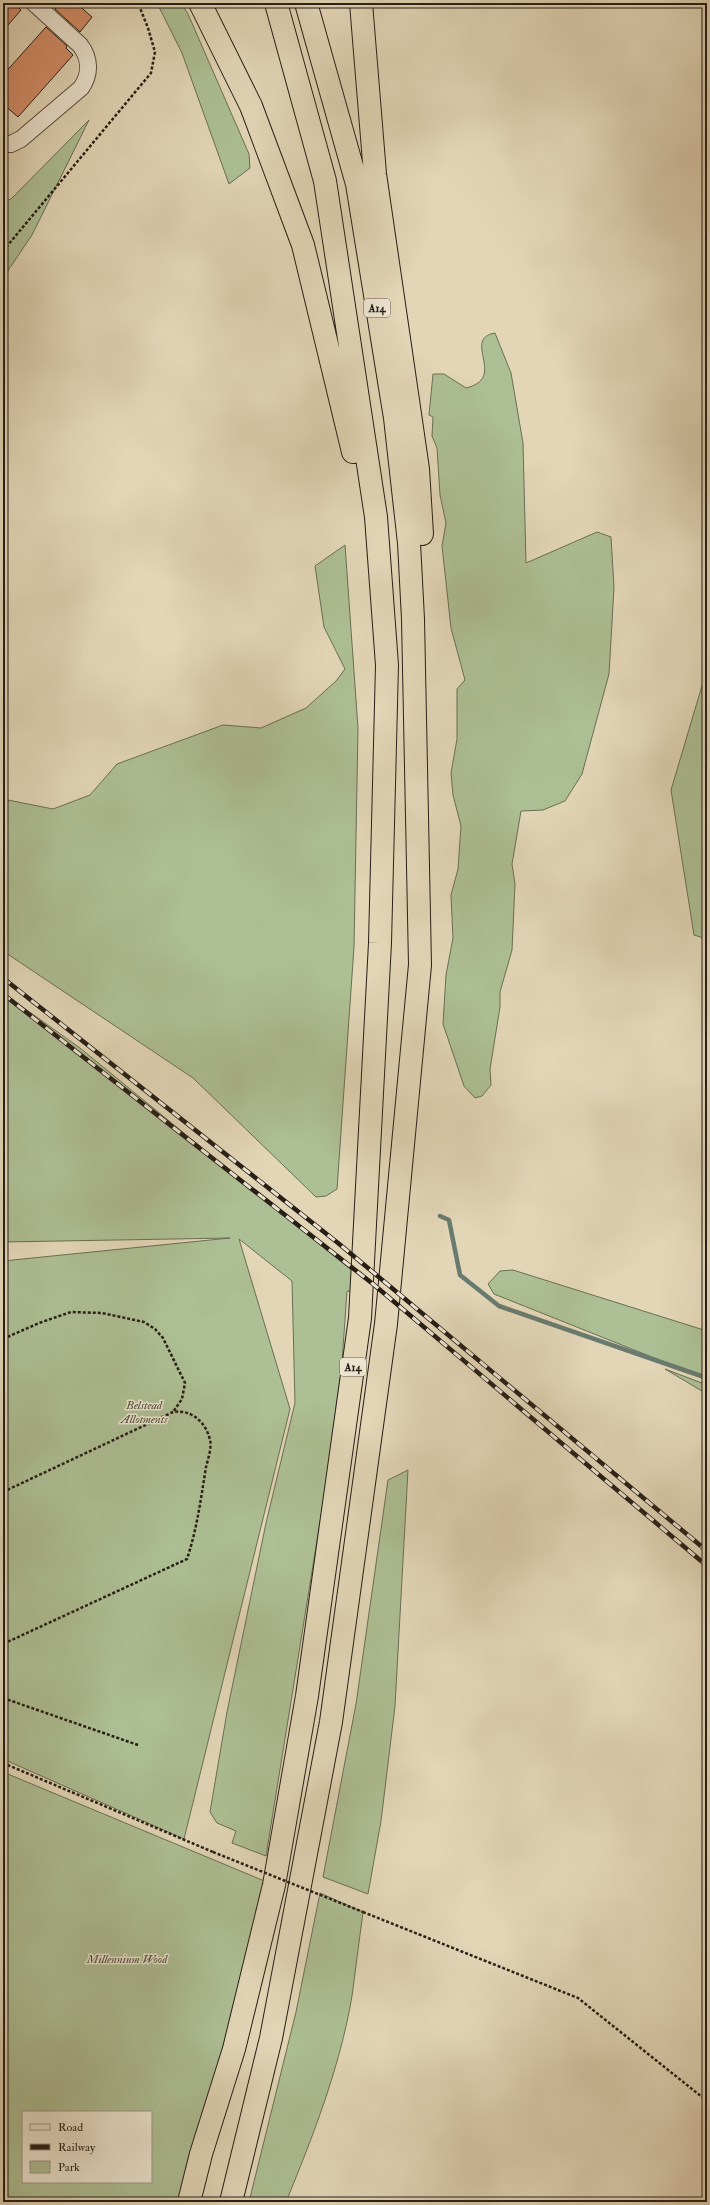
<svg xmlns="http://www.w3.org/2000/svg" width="710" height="2205" font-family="'IM FELL Double Pica',serif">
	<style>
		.green { fill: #adbf94; stroke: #6a6e55; fill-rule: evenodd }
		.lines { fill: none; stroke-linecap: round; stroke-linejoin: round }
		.stream { stroke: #697b6f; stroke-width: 4.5 }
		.building { fill: #d48e69; stroke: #271e16 }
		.minor-casing { stroke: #564c3e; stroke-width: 18 }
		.highway-casing { stroke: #271e16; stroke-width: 24 }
		.path { stroke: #271e16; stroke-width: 2.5; stroke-dasharray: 3 2; stroke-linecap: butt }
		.minor { stroke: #ece4d0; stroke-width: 16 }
		.highway { stroke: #e2d6b7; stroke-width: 22 }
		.rail-casing { stroke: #271e16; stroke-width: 4.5 }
		.rail { stroke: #ece4d0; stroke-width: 3; stroke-dasharray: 9; stroke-linecap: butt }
		.path-bridge { stroke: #271e16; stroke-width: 2.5; stroke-dasharray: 3 2; stroke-linecap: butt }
		.labels { text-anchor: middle; stroke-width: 3; stroke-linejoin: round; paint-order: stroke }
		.shield { fill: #ece4d0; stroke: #62594e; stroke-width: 1 }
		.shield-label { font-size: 11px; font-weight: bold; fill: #271e16 }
		.park-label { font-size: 12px; font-style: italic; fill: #4f4e3c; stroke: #ece4d0 }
	</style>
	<rect width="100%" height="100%" fill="#e2d6b7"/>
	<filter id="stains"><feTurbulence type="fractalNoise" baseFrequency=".005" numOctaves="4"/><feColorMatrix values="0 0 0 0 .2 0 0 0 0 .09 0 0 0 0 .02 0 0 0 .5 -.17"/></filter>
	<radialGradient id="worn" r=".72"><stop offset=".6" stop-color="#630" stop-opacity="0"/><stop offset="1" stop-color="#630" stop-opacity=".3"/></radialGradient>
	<path class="green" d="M157 3H181L188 14 249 154 250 168 229 184 182 53Z
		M89 120 32 235 3 278V202L11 199Z
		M495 333 511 373 523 443 526 563 597 532 611 537 614 587 609 674 582 774 565 801 543 810 521 811 512 864 515 884 512 950 500 992V1007L490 1069 491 1085 482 1096 475 1098 464 1086 443 1024 446 975 453 938 451 895 458 869 461 826 453 795 451 773 457 739V689L465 680 451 628 442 546 446 523 440 495 437 448 432 436 433 417 429 415 433 374H444L466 388C508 378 461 339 495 333Z
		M345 545 358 728 354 947 337 1189 326 1196 316 1197 193 1078 3 951V799L53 809 90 795 117 764 223 725 261 728 306 708 336 681 345 669 324 627 315 566Z
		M707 669V939L694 935 671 790Z
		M3 993 80 1048 356 1274 358 1292 347 1291 339 1405 266 1856 232 1843 236 1831 217 1823 210 1812 227 1712 266 1523 295 1403 292 1281 239 1239 290 1409 184 1839 3 1759V1261L230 1238 3 1242Z
		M513 1270 707 1331V1379L494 1294 488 1284 500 1271Z
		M665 1369 707 1385V1394Z
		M408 1470 395 1706 381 1821 368 1894 323 1877 356 1704 388 1480Z
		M3 1772 274 1885 188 2202H3ZM23 2112H151V2182H23Z
		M320 1893 363 1912C359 1940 356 1968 352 1996 340 2067 313 2136 286 2202H249L296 2012Z"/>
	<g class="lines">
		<path class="stream" d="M440 1216 449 1220 460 1275 499 1306 707 1378"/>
	</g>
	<path class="building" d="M3 3H13L21 10 3 31Z
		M60 3H76L92 17 80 32 55 9Z
		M46 27 67 46 66 48 73 55 18 117 3 104V75Z"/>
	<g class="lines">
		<g class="minor-casing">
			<path id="minor" d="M3 144H11L21 139 81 88C91 74 90 58 80 45L34 3"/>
		</g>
		<g class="highway-casing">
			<path id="highway" d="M200 3 251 106 303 245 353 452
				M361 3 375 174 418 469 422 534
				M189 2202 201 2154 234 2049 274 1885 307 1696 360 1318 380 943 387 665 376 517 325 181 276 3
				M231 2202 271 2038 331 1722 386 1324 420 965 413 619 409 543 395 418 357 184 306 3"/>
		</g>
		<path class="path" d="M3 251 151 73 155 52 148 28 138 3
			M3 1339 39 1323 71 1312 102 1313 144 1322 155 1329 163 1338 185 1383 182 1399 173 1412
			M3 1492 173 1412C191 1409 206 1422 210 1440 212 1447 208 1459 206 1467 201 1498 197 1529 187 1559L3 1644
			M3 1698 138 1745
			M3 1763 213 1852
			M363 1912 578 1998 707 2101
			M706 2202 707 2185"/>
		<use href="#minor" class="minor"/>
		<use href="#highway" class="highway"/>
		<g class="rail-casing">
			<path id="rail" d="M3 978 338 1243 707 1551
				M3 994 373 1284 707 1566"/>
		</g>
		<use href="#rail" class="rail"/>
		<path class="path-bridge" d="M213 1852 363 1912"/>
	</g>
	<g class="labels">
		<g class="shield">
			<rect x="364" y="299" width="26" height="18" rx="3"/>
			<rect x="340" y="1358" width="26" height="18" rx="3"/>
		</g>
		<g class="shield-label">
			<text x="377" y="312">A14</text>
			<text x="353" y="1371">A14</text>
		</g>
		<g class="park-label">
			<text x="144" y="1409">Belstead<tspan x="144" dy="14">Allotments</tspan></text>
			<text x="127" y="1963">Millennium Wood</text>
		</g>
	</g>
	<rect width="710" height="2205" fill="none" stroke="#e2d6b7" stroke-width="16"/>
	<rect x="4" y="4" width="702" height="2197" fill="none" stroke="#271e16" stroke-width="2"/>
	<rect x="8" y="8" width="694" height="2189" fill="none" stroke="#271e16"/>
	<rect x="22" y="2111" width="130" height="72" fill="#ece4d0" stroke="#9d9586"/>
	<rect x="30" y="2124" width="20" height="6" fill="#ece4d0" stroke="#9d9586"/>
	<text x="58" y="2131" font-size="12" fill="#271e16">Road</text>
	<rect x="30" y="2144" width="20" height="6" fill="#271e16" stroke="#9d9586"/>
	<text x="58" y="2151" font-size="12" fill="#271e16">Railway</text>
	<rect x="30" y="2161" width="20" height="12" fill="#adbf94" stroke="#9d9586"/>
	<text x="58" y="2171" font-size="12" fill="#271e16">Park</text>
	<rect width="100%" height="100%" filter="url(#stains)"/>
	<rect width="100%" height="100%" fill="url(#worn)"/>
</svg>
